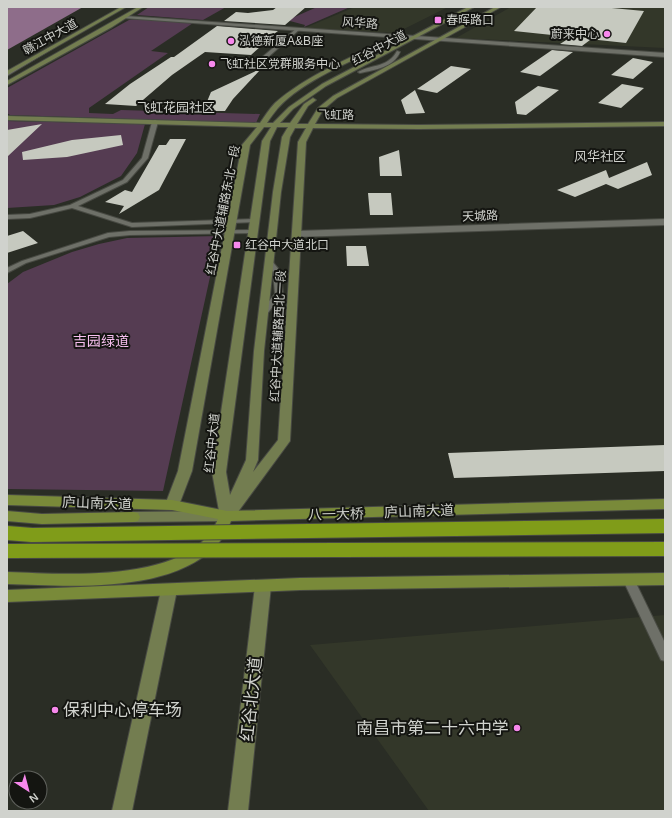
<svg xmlns="http://www.w3.org/2000/svg" width="672" height="818" font-family="Helvetica,'Noto Sans SC',sans-serif">
	<style>
		.built { fill: #333729 }
		.green { fill: #553c52 }
		.water { fill: #8e6d8a }
		.building { fill: #c6c9bf }
		.lines { fill: none; stroke-linecap: round; stroke-linejoin: round }
		.lane-casing { stroke: #484a43; stroke-width: 2 }
		.street-casing { stroke: #484a43; stroke-width: 2 }
		.secondary-casing { stroke: #484a43; stroke-width: 2 }
		.primary-casing { stroke: #484a43; stroke-width: 2 }
		.lane { fill: #6e7068; fill-rule: evenodd }
		.street { fill: #6e7068; fill-rule: evenodd }
		.secondary { fill: #737d50; fill-rule: evenodd }
		.primary { fill: #798a39; fill-rule: evenodd }
		.highway-bridge-casing { stroke: #484a43; stroke-width: 16; stroke-linecap: butt }
		.highway-bridge { stroke: #809c19; stroke-width: 14 }
		.poi-dot { fill: #f788ec; stroke: #141511; stroke-width: 1.5 }
		.labels { text-anchor: middle; stroke-width: 4; stroke-linejoin: round; paint-order: stroke }
		.far-poi-label { font-size: 12px; fill: #d0d2cd; stroke: #141511; text-anchor: start }
		.far-street-label { font-size: 12px; fill: #d0d2cd; stroke: #141511 }
		.far-quarter-label { font-size: 13px; fill: #d0d2cd; stroke: #141511 }
		.park-label { font-size: 14px; fill: #f7bfef; stroke: #141511 }
		.street-label { font-size: 14px; fill: #d0d2cd; stroke: #141511 }
		.near-street-label { font-size: 17px; fill: #d0d2cd; stroke: #141511 }
		.near-poi-label { font-size: 17px; fill: #d0d2cd; stroke: #141511; text-anchor: start }
	</style>
	<rect width="100%" height="100%" fill="#2a2d25"/>
	<path class="built" d="M355 7H448L396 33 305 28Z
		M511 7H665V48L456 38Z
		M665 615V811H429L310 645Z"/>
	<path class="green" d="M149 7H226L203 20 137 15Z
		M317 7H350L304 27 305 25 290 21V19Z
		M137 19 193 23 151 51 168 53 89 108V113L113 114 121 110 260 114 256 123 10 115 7 113V88L129 20Z
		M7 121 145 124 137 153 121 176 80 197 54 205 7 208Z
		M219 236 163 491 7 489V284L23 272 72 252 99 244 127 238Z"/>
	<path class="water" d="M7 7H83L7 50Z"/>
	<path class="building" d="M277 7H306L285 25 224 21 236 12 248 13 273 10Z
		M537 7H601L644 11 626 43 589 39 590 40 582 46 560 44 571 37 514 31Z
		M217 26 278 31 267 39 268 40 251 55 205 52 172 75 136 106 105 104 130 84 171 57H174Z
		M552 50 573 52 540 76 520 72Z
		M633 58 653 62 633 79 611 75Z
		M451 66 471 69 437 93 417 89Z
		M260 69V70L233 99 225 111H207L211 105 206 104 211 92Z
		M622 84 644 88 621 108 598 103Z
		M538 86 559 90 526 115 517 114 515 102Z
		M415 90 425 113 406 114 401 100Z
		M42 124 7 157V130Z
		M121 135 123 145 67 157 23 160 22 152 72 140Z
		M170 139H186L159 190 119 214 124 206 105 202 125 190 132 192 159 145H166Z
		M399 150 402 176H380L379 157Z
		M647 162 652 175 618 189 606 184 575 197 557 190 606 170 609 178Z
		M368 193H391L393 215H370Z
		M23 231 38 243 7 253V236Z
		M346 246H366L369 266H347Z
		M665 445V471L454 478 448 453Z"/>
	<g class="lines">
		<g class="lane-casing">
			<path id="lane" d="M297 28 300 29 258 66H254V64Z
				M52 46 55 47 7 76V73Z
				M397 51 400 52C394 67 375 70 360 73L358 72C372 64 388 68 397 51Z
				M155 120 158 122 148 158 127 182 78 206 132 223 255 219 257 220V222L132 227 72 208 30 218 7 219V215L30 214 70 205 123 180 142 158 152 122Z
				M253 230 255 231V233L130 235 109 237 26 263 7 273V268L22 261 108 233 130 231Z
				M269 259 271 260 281 272 283 294 266 315H263L259 313 275 294 273 272 266 261Z
				M629 576 633 577 665 643V661L661 660 623 580 625 577Z"/>
		</g>
		<g class="street-casing">
			<path id="street" d="M125 16 665 53V57L123 18Z
				M665 219V225L296 237 292 234 296 231Z"/>
		</g>
		<g class="secondary-casing">
			<path id="secondary" d="M121 7H126L7 75V71Z
				M138 7H143L112 27 7 85V81Z
				M468 7H474L326 86 293 109 280 123H290L304 104 313 98 316 100 308 106 297 124H308L318 108 333 96 495 7H501L337 98 323 110 315 124 419 125 665 122V126L419 129 313 128 306 142 290 441 232 520 227 521 133 522 128 521 126 517 128 513 133 512 219 511 212 472 262 141 271 127H264L250 145 192 471 179 505 177 508 172 510 167 508 165 505 178 471 242 145 257 127 7 120V116L260 123C265 116 269 109 275 103 306 76 346 60 382 42H386V44C353 61 302 81 278 108 274 113 270 118 267 123H273L289 107 322 84ZM277 127H288L282 137 273 192 254 351 246 460 230 495 226 472 270 141ZM295 128H306L298 142 278 440 253 472 258 460 264 351 281 192 290 137Z
				M263 580 268 582 271 586 248 811H228L255 586 258 582Z
				M169 584 174 586 177 590 132 811H112L161 590 164 586Z"/>
		</g>
		<g class="primary-casing">
			<path id="primary" d="M7 495 172 500 227 511 665 499V509L231 521C227 530 222 540 215 547 167 594 70 586 7 584V572C63 574 166 582 207 537 212 532 215 526 218 519L172 510 7 505Z
				M7 511 42 514 133 512 138 513 140 517 138 521 133 522 42 524 7 521Z
				M665 573V585L300 590 7 602V590L300 578Z"/>
		</g>
		<use href="#lane" class="lane"/>
		<use href="#street" class="street"/>
		<use href="#secondary" class="secondary"/>
		<use href="#primary" class="primary"/>
		<g class="highway-bridge-casing">
			<path id="highway-bridge" d="M7 533 32 535 665 526
				M7 551 665 549"/>
		</g>
		<use href="#highway-bridge" class="highway-bridge"/>
	</g>
	<g class="poi-dot">
		<rect x="434" y="16" width="8" height="8" rx="2"/>
		<circle cx="607" cy="34" r="4"/>
		<circle cx="231" cy="41" r="4"/>
		<circle cx="212" cy="64" r="4"/>
		<rect x="233" y="241" width="8" height="8" rx="2"/>
		<circle cx="55" cy="710" r="4"/>
		<circle cx="517" cy="728" r="4"/>
	</g>
	<g class="labels">
		<g class="far-poi-label">
			<text x="446" y="24">春晖路口</text>
			<text x="599" y="38" text-anchor="end">蔚来中心</text>
			<text x="239" y="45">泓德新厦A&amp;B座</text>
			<text x="220" y="68">飞虹社区党群服务中心</text>
			<text x="245" y="249">红谷中大道北口</text>
		</g>
		<g class="far-street-label">
			<text transform="translate(360 23) rotate(4)" y="4">风华路</text>
			<text transform="translate(50 37) rotate(-29)" y="4">赣江中大道</text>
			<text transform="translate(379 48) rotate(-28)" y="4">红谷中大道</text>
			<text transform="translate(336 115) rotate(1)" y="4">飞虹路</text>
			<text transform="translate(223 210) rotate(-79)" y="4">红谷中大道辅路东北一段</text>
			<text transform="translate(480 216) rotate(-2)" y="4">天城路</text>
			<text transform="translate(278 336) rotate(-87)" y="4">红谷中大道辅路西北一段</text>
			<text transform="translate(212 443) rotate(-84)" y="4">红谷中大道</text>
		</g>
		<g class="far-quarter-label">
			<text x="176" y="112">飞虹花园社区</text>
			<text x="600" y="161">风华社区</text>
		</g>
		<g class="park-label">
			<text x="101" y="346">吉园绿道</text>
		</g>
		<g class="street-label">
			<text transform="translate(97 503) rotate(2)" y="5">庐山南大道</text>
			<text transform="translate(419 511) rotate(-2)" y="5">庐山南大道</text>
			<text transform="translate(336 514) rotate(-1)" y="5">八一大桥</text>
		</g>
		<g class="near-street-label">
			<text transform="translate(251 699) rotate(-84)" y="6">红谷北大道</text>
		</g>
		<g class="near-poi-label">
			<text x="63" y="716">保利中心停车场</text>
			<text x="509" y="734" text-anchor="end">南昌市第二十六中学</text>
		</g>
	</g>
	<rect width="672" height="818" fill="none" stroke="#d0d2cd" stroke-width="16"/>
	<g transform="translate(28 790) rotate(144)"><circle r="19" fill="#141511" stroke="#5f615c"/>
	<path d="M0-3L7 15L0 10L-7 15Z" fill="#f788ec"/>
	<text y="-6" font-size="11" font-weight="bold" text-anchor="middle" fill="#d0d2cd">N</text>
	</g>
</svg>
